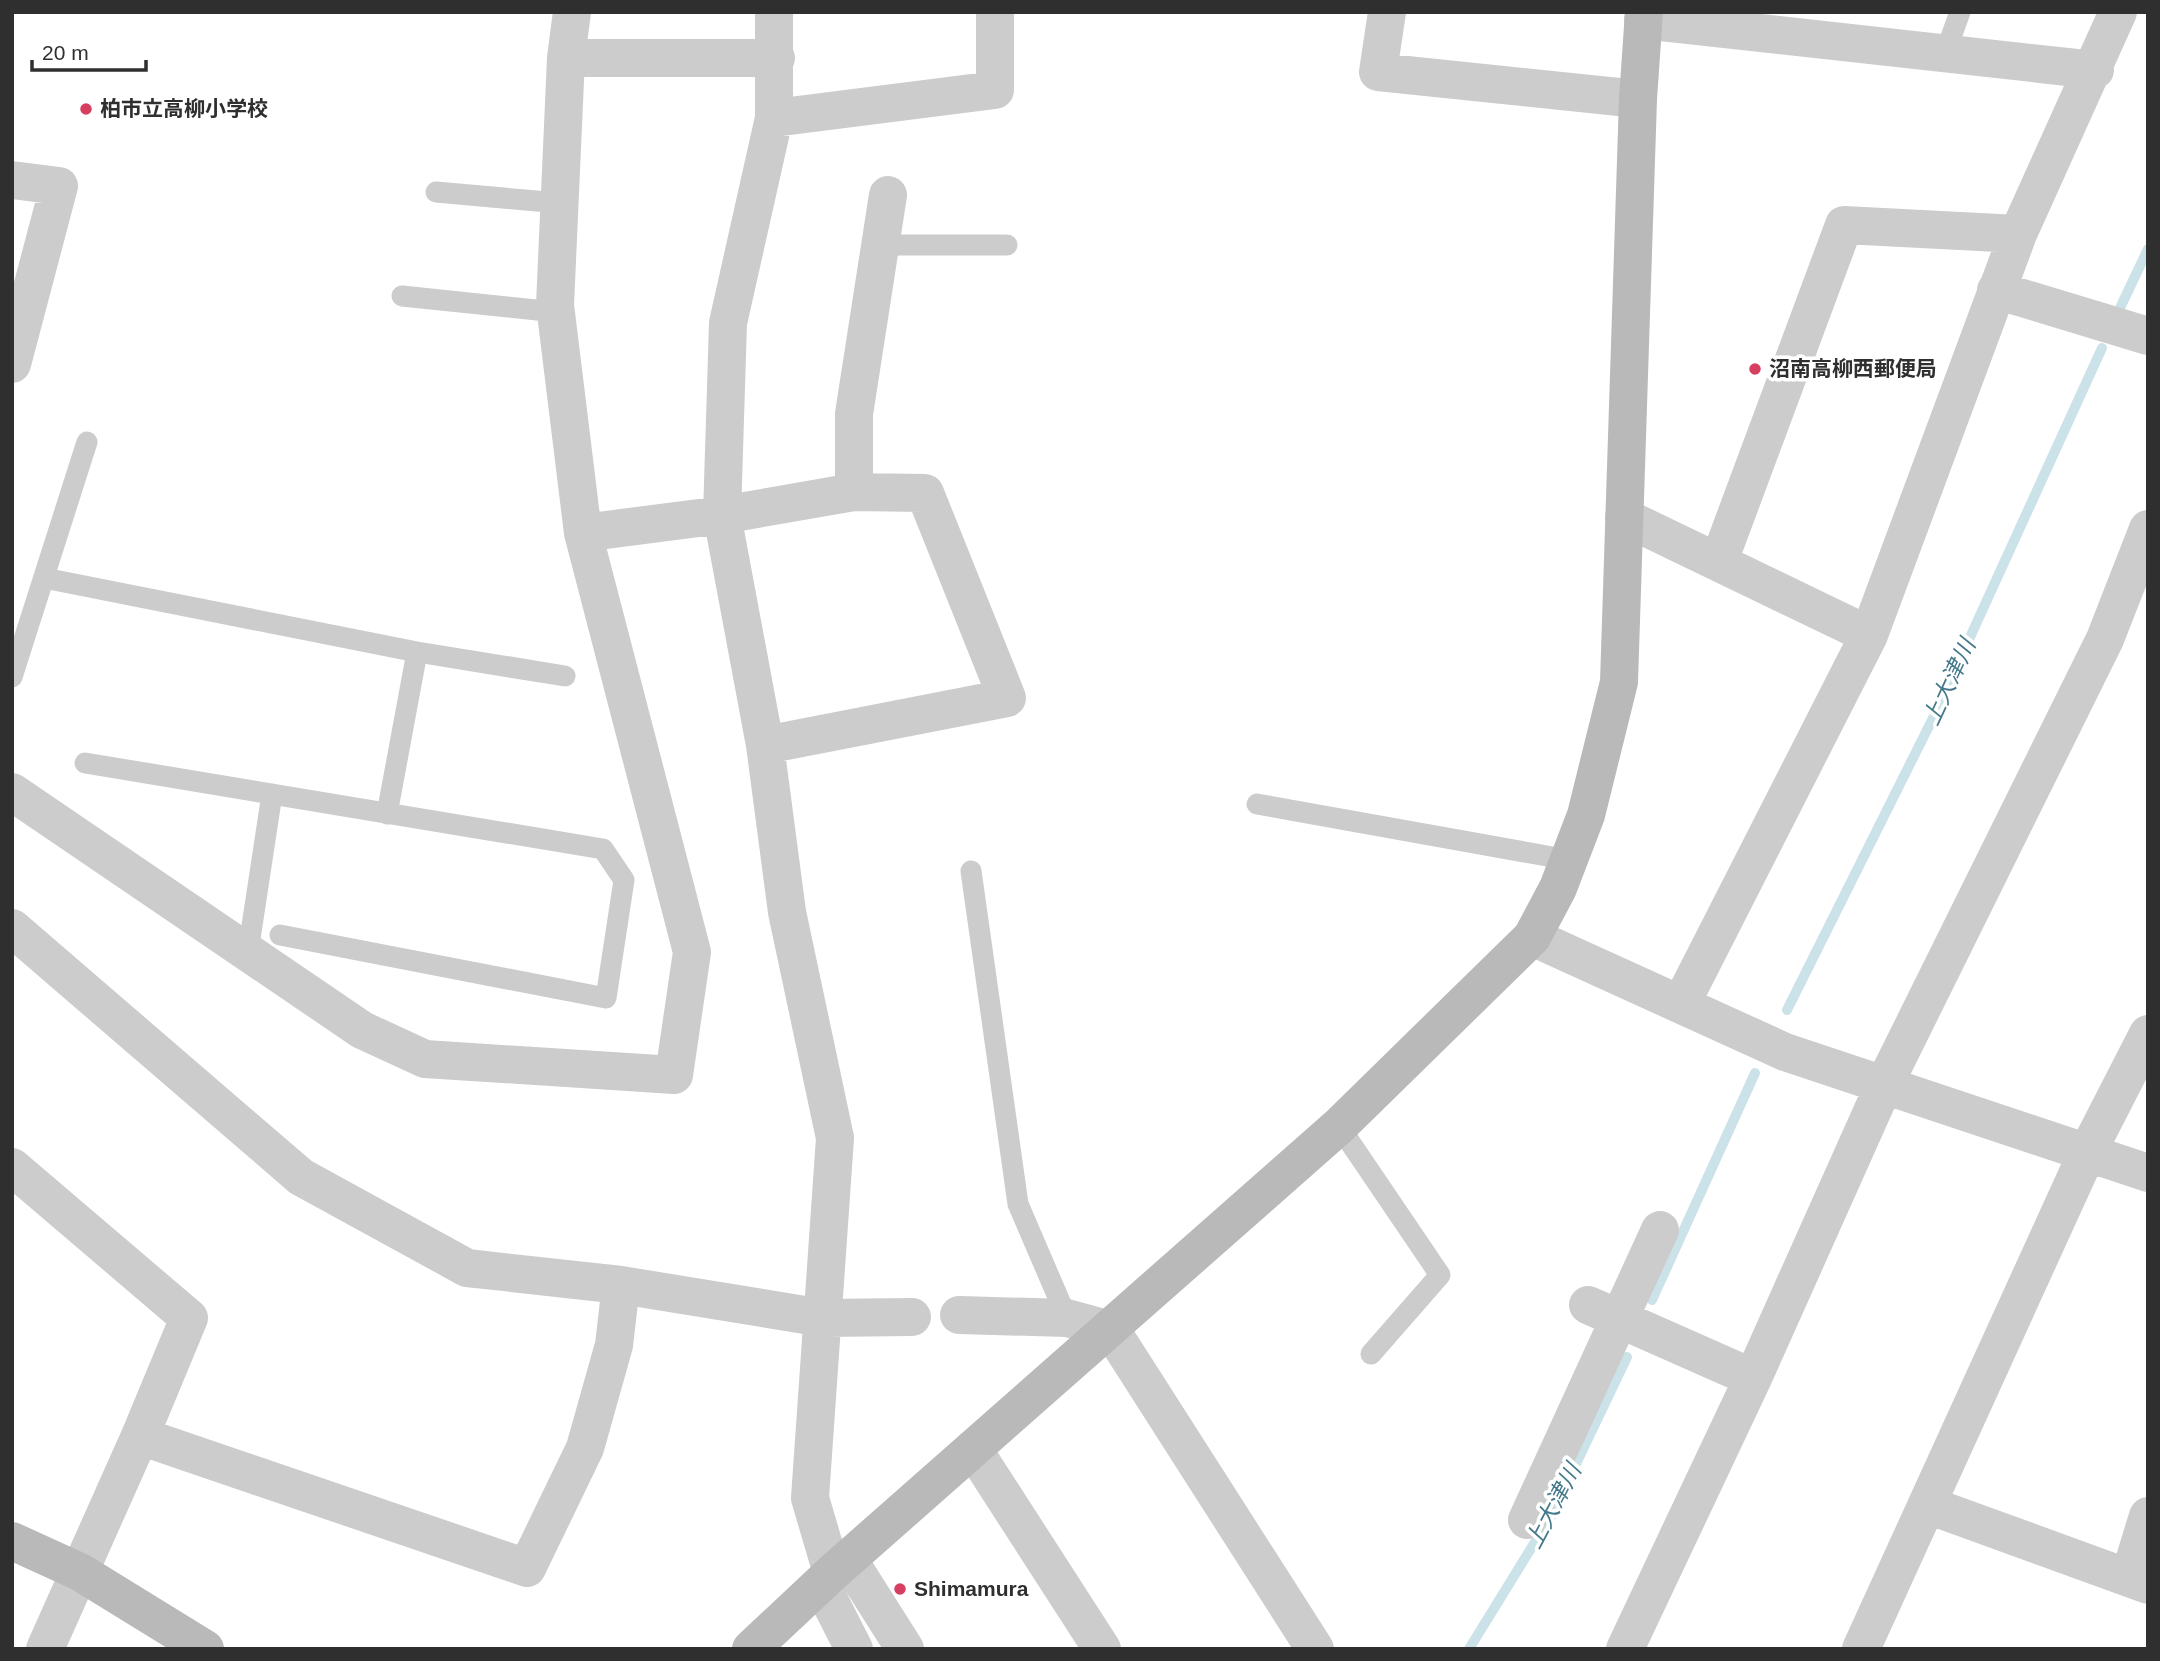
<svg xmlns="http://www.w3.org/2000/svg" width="2160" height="1661" font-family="Arial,'Noto Sans JP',sans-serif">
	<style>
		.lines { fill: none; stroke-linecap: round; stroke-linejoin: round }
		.stream { stroke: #cbe2e9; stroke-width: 10 }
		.lane { stroke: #ccc; stroke-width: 21 }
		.street { stroke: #ccc; stroke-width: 38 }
		.secondary { stroke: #b9b9b9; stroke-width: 38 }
		.poi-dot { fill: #d73f61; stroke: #fff; stroke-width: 2.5 }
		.labels { text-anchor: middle; stroke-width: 7; stroke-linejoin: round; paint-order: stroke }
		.poi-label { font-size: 21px; font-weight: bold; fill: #2f2f2f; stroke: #fff; text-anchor: start }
		.water-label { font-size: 23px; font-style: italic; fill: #43798a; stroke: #fff }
	</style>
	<rect width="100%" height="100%" fill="#fff"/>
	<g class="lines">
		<path class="stream" d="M2120 308 2148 249
			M1787 1010 1935 714 2102 348
			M1652 1300 1755 1073
			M1469 1649 1551 1516 1627 1357"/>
		<path class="lane" d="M1946 51 1960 12
			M436 192 559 203
			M880 245H1007
			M402 296 556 312
			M44 578 417 652 387 814
			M417 652 565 676
			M12 677 87 442
			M85 763 603 849 624 880 606 998 280 935
			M1257 804 1569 860
			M971 871 1018 1204 1067 1318
			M248 952 272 794
			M1339 1126 1440 1275 1371 1354"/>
		<path class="street" d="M572 12 566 58 555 305 583 533
			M774 12V118L728 323 722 515 765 745 787 912 835 1138 810 1498 832 1573
			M1387 12 1378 72 1638 99
			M1643 20 2095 70
			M566 58H776
			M774 118 995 90V12
			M12 180 59 186 12 364
			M1996 290 2148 336
			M854 492V414L888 195
			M1624 517 1869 635
			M1719 561 1844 225 2018 234
			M12 792 362 1030 425 1059 674 1075 692 952 583 533 722 515 854 492 925 493 1007 698 765 745
			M12 928 301 1177 467 1268 621 1285 823 1318 912 1317
			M1532 937 1785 1052 2148 1173
			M1681 1004 1869 635 2018 234 2118 12
			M12 1167 189 1318 140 1436 45 1649
			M1588 1305 1753 1378
			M959 1315 1067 1318 1111 1330 1315 1649
			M140 1436 527 1568 585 1448 614 1345 621 1285
			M973 1449 1102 1649
			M1928 1505 2148 1585
			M1527 1520 1660 1230
			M848 1559 905 1649
			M2129 1578 2148 1516
			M821 1584 854 1649
			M1625 1649 1753 1378 1884 1085 2105 639 2148 529
			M1861 1649 2087 1153 2148 1034"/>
		<path class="secondary" d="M12 1541 80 1572 205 1649
			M751 1649 832 1573 1339 1126 1532 937 1558 888 1586 815 1619 682 1638 99 1644 12"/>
	</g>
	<g class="poi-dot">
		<circle cx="86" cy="109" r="7"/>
		<circle cx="1755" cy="369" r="7"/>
		<circle cx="900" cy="1589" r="7"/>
	</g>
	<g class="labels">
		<g class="poi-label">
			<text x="100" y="116">柏市立高柳小学校</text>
			<text x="1769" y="376">沼南高柳西郵便局</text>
			<text x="914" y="1596">Shimamura</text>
		</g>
		<g class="water-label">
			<text transform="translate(1949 682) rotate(-65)" y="8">上大津川</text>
			<text transform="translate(1553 1506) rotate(-62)" y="8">上大津川</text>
		</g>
	</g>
	<rect width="2160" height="1661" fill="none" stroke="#2f2f2f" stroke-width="28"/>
	<path d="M32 60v10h114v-10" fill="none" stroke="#2f2f2f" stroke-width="3.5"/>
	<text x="42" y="60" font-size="21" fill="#2f2f2f" stroke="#ffffff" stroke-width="5" paint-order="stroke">20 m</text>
</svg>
